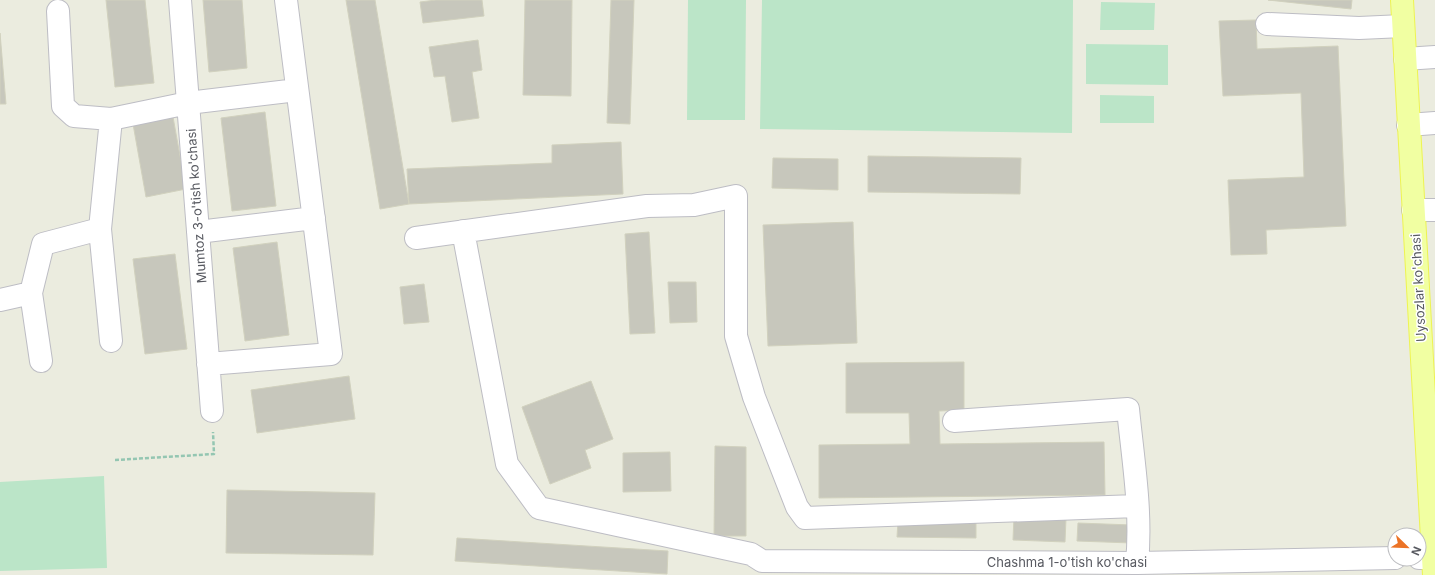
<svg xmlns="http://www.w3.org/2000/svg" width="1435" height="575" font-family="Inter,sans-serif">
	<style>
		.green { fill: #bbe5c8 }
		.building { fill: #c7c7bc; stroke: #d1d1be }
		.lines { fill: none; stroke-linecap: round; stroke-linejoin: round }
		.minor-casing { stroke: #bdbdc4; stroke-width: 24 }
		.major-casing { stroke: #eef451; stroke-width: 24 }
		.path { stroke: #94c6b2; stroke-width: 2.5; stroke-dasharray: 4 2; stroke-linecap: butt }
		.minor { stroke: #fff; stroke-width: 22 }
		.major { stroke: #f1ffa2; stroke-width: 22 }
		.labels { text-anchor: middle; stroke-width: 3; stroke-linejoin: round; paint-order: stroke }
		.street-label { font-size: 13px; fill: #585a61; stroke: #fff }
	</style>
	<rect width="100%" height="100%" fill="#ebecdf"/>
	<path class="green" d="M688 0H746L745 120H687Z
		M762 0H1073L1072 133 760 129Z
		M1101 2 1155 3 1154 30H1100Z
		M1086 44 1168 45V85L1086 84Z
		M1100 95 1154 96V123H1100Z
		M104 476 107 568 0 571V482Z"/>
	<path class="building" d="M106 0H145L154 83 115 87Z
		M203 0H242L247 68 209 72Z
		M346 0H375L409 204 380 209Z
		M436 0H482L484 16 423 23 420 2Z
		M525 0H572L571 96 523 95Z
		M611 0H634L630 124 607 123Z
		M1268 0H1352L1351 9Z
		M1256 20 1257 49 1338 46 1346 226 1266 230 1267 254 1231 255 1228 180 1304 177 1301 93 1223 96 1219 21Z
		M0 33 6 104H0Z
		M478 40 482 70 472 72 479 118 452 122 445 76 434 77 429 47Z
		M265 112 276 206 232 211 221 118Z
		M173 117 186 189 146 197 133 124Z
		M621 142 623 194 409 204 407 169 552 163V145Z
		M868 156 1021 158 1020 194 868 192Z
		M773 158 838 159V190L772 188Z
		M853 222 857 343 768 346 763 225Z
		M649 232 655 333 630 334 625 234Z
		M277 242 289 335 245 341 233 248Z
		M175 254 187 349 145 354 133 259Z
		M668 282H696L697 322 670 323Z
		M424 284 429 322 404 324 400 287Z
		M964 362V410L939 411 940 444 1104 442 1105 495 819 498V445L910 444 909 413H846V363Z
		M349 376 355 419 257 433 251 390Z
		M591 381 613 439 585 450 591 468 550 484 522 407Z
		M715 446 746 447V536H714Z
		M670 452 671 491 623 492V453Z
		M227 490 375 493 373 555 226 553Z
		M1014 516 1066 518 1065 542 1013 540Z
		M898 521 976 522V538L897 537Z
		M1078 523 1132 525V543L1077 541Z
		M457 538 668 551 667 574 455 561Z"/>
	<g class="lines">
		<g class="minor-casing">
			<path id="minor" d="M180 0 212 411
				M58 11 63 106 74 116 111 119
				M1267 24 1359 28 1403 26
				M1405 59 1435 57
				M1408 125 1435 123
				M1413 210H1435
				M100 229 111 341
				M463 231 507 464 539 508 751 554 762 561 1137 563 1395 558
				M198 232 314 218
				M416 238 647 206 694 205 736 196V336L754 397 797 507 805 518 1137 506
				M31 293 41 361
				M0 300 31 293 43 244 100 229 111 119 188 103 297 90
				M208 364 331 354 286 0
				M954 421 1128 409C1133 460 1142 512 1137 563
				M1419 558H1433"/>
		</g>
		<g class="major-casing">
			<path id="major" d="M1402 0 1434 575"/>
		</g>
		<path class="path" d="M115 460 214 454 213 432"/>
		<use href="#minor" class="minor"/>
		<use href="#major" class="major"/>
	</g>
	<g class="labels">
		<g class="street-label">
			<text transform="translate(196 206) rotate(-94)" y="5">Mumtoz 3-o'tish ko'chasi</text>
			<text transform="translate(1418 288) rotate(-93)" y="5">Uysozlar ko'chasi</text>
			<text x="1067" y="567">Chashma 1-o'tish ko'chasi</text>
		</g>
	</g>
	<g transform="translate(1407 547) rotate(113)"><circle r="19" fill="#ffffff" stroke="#bcbdc0"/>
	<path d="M0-3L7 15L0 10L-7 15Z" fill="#ec7326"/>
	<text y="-6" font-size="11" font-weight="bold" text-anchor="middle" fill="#585a61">N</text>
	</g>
</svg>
